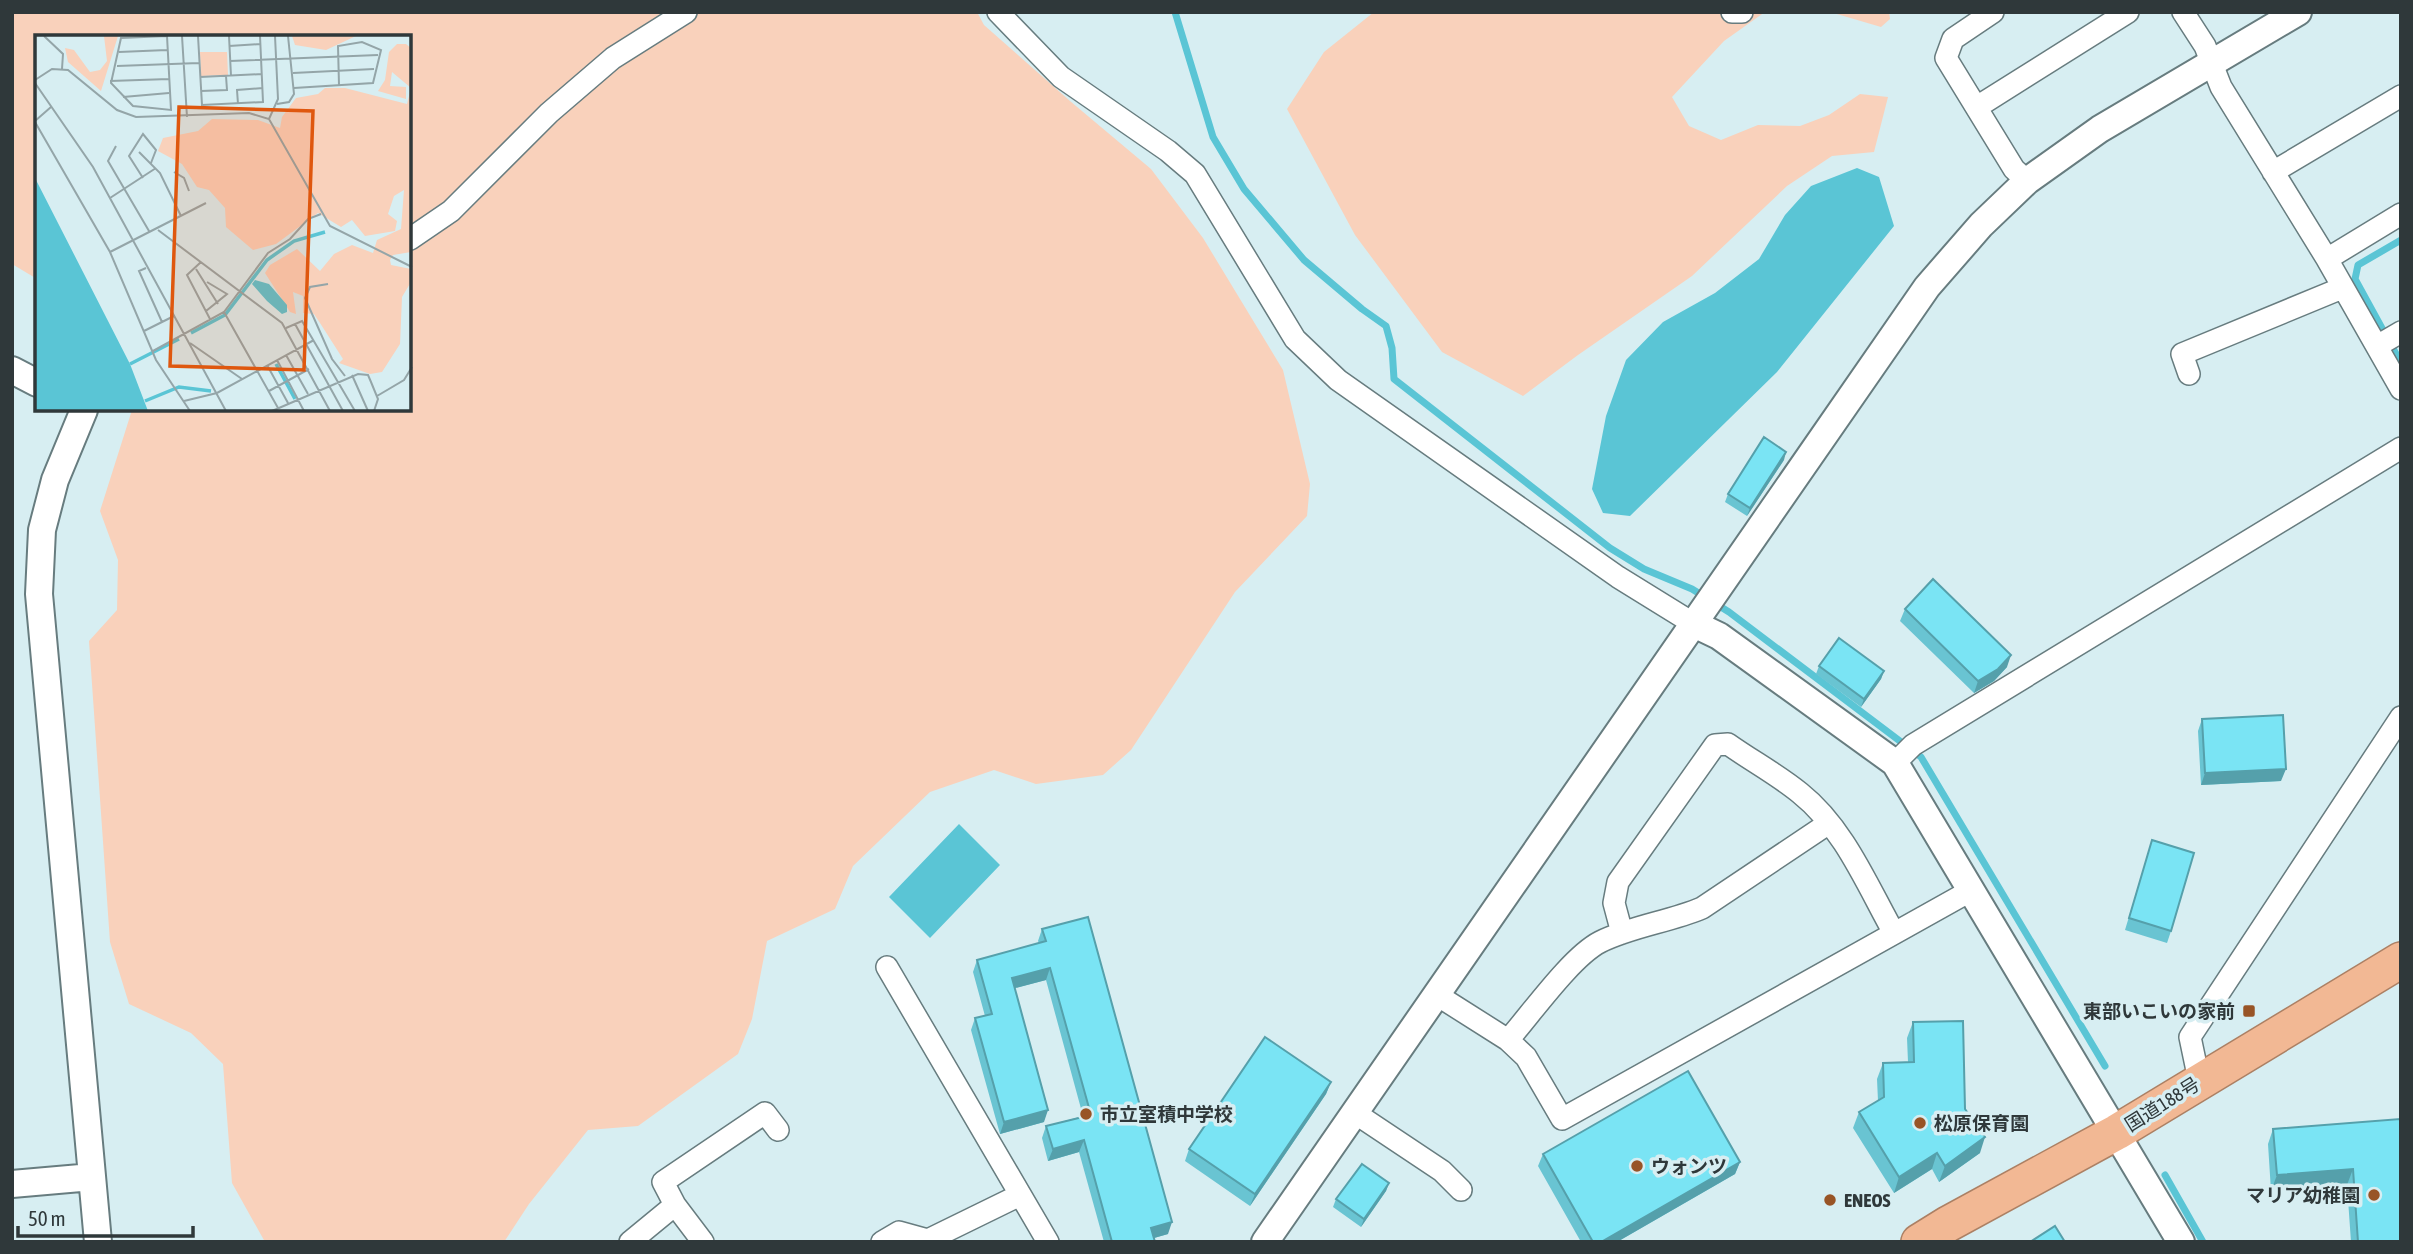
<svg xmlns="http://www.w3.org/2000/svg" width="2413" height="1254" font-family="'Asap Condensed','Noto Sans JP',sans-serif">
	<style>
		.green { fill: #f9d1bb }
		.water { fill: #5ac5d5 }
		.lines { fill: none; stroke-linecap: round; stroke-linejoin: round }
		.stream { stroke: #5ac5d5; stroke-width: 7 }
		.minor-casing { stroke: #677c7f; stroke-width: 24 }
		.tertiary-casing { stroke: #677c7f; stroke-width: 30 }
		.trunk-casing { stroke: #ac8064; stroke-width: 38 }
		.minor { stroke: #fff; stroke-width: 21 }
		.tertiary { stroke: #fff; stroke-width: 26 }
		.trunk { stroke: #f2b894; stroke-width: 35 }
		.wall { fill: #69c4d2 }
		.shaded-wall { fill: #55a0ab }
		.building { fill: #7ae4f4; stroke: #55a0ab; stroke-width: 2 }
		.poi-dot { fill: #985426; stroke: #d7eef2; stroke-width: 2.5 }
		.labels { text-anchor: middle; stroke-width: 7; stroke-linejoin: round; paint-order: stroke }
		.poi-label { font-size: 19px; font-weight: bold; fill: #2f383a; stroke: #d7eef2; text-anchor: start }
		.street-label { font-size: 19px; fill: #2f383a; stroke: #d7eef2 }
		.inset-river { fill: none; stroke: #5ac5d5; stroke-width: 3.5 }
		.inset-road { fill: none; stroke: #94a5a8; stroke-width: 2 }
		.view { fill: #df570e; fill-opacity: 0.15; stroke: #df570e; stroke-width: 3.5 }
		.inset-edge { fill: none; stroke: #2f383a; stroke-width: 3.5 }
	</style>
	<rect width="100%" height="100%" fill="#d7eef2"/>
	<path class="green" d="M12 12H977L984 25 1070 101 1151 169 1203 238 1283 370 1310 484 1307 516 1235 592 1131 750 1103 775 1036 784 994 770 930 792 853 866 835 909 767 941 752 1019 738 1054 638 1126 588 1130 529 1204 504 1242H265L232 1183 223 1064 191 1033 129 1004 110 942 89 641 117 610 118 560 100 511 132 410H410V37H37V279L12 264Z
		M1374 12H1765L1724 41 1672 97 1689 126 1721 140 1758 125 1800 126 1829 115 1860 94 1888 97 1874 152 1832 156 1787 186 1692 276 1578 355 1523 396 1442 352 1355 235 1287 109 1324 52Z
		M1830 12H1889L1890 19 1881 27Z"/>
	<path class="water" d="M1857 168 1879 177 1894 226 1777 372 1630 516 1603 513 1592 489 1606 416 1626 360 1663 322 1715 293 1759 259 1785 215 1811 186Z
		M959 824 1000 865 930 938 889 897Z"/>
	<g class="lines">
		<path class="stream" d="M1175 12 1213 137 1244 189 1304 260 1362 309 1386 326 1392 348 1394 379 1610 548 1644 569 1692 589 1729 612 1921 757 2105 1066
			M2401 240 2358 265 2355 279 2401 363
			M2165 1175 2203 1242"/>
		<g class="minor-casing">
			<path id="minor" d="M998 12 1061 77 1168 151 1195 174 1295 339 1338 380 1618 577 1694 624
				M1732 12H1742
				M1993 12 1953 39 1946 58 2014 169 2027 181
				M2183 12 2205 46 2221 87 2327 259 2401 389
				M1977 107 2128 12
				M2273 172 2401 96
				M410 239 451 211 549 113 613 58 686 12
				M2327 259 2401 214
				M2377 346 2401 332
				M2189 374 2182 354 2342 288
				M1895 763 1913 745 2401 448
				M1622 933 1614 903 1618 882 1715 745 1728 744C1752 761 1778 775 1800 793 1844 828 1867 885 1894 933
				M887 967 1048 1242
				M1437 995 1508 1040 1526 1057 1562 1119 1970 891
				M1508 1040C1531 1014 1571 957 1600 942 1632 926 1669 922 1702 908L1829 823
				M2199 1080 2190 1037 2401 717
				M1355 1113 1442 1171 1461 1190
				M630 1242 675 1205
				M703 1242 675 1205 663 1182 765 1113 778 1130
				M882 1242 899 1232 928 1240 1020 1195"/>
		</g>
		<g class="tertiary-casing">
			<path id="tertiary" d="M12 370 37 383
				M84 410 55 480 42 530 39 594 98 1242
				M1694 624 1719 636 1895 763 2181 1242
				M12 1184 92 1177
				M1265 1242 1927 287 1981 225 2027 181 2100 129 2298 12"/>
		</g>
		<g class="trunk-casing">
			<path id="trunk" d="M1919 1242 1948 1224 2117 1132 2401 960"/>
		</g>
		<use href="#minor" class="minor"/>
		<use href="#tertiary" class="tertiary"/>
		<use href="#trunk" class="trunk"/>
	</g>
	<path class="wall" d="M1784 460 1747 516 1725 502 1728 494Z
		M1905 609 2007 667 1994 681 1974 693 1900 621Z
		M1819 666 1884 671 1881 679 1861 707 1816 674Z
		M2202 719 2281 781 2201 785 2198 731Z
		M2152 840 2171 931 2167 943 2125 930Z
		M1042 929 1168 1234 1154 1238 1155 1242H1104L1079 1152 1048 1161 1042 1138 1046 1126 1083 1116 1046 980 1015 988 1044 1122 1000 1134 971 1030 975 1018 985 1016 973 972 977 960 1039 943 1038 941Z
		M1913 1022 1965 1109 1980 1153 1939 1182 1932 1169 1894 1193 1853 1128 1859 1112 1878 1101 1877 1079 1883 1063 1908 1062 1907 1038Z
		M1331 1082 1326 1094 1250 1206 1185 1161 1189 1149Z
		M2400 1119 2401 1242H2351L2347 1185 2271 1191 2268 1144 2273 1129Z
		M1543 1154 1740 1162 1735 1174 1617 1242H1581L1538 1166Z
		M1389 1183 1386 1191 1361 1227 1333 1207 1336 1199Z"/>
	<path class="shaded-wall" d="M1786 452 1784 460 1747 516 1750 508Z
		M2011 655 2007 667 1994 681 1974 693 1978 681Z
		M1884 671 1881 679 1861 707 1864 699Z
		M2286 769 2281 781 2201 785 2205 773Z
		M1050 968 1046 980 1008 990 1012 978Z
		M1331 1082 1326 1094 1250 1206 1255 1194Z
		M1048 1110 1044 1122 1000 1134 1004 1122Z
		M1985 1137 1980 1153 1939 1182 1945 1166Z
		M1084 1140 1079 1152 1048 1161 1053 1149Z
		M1937 1153 1932 1169 1894 1193 1899 1177Z
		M1740 1162 1735 1174 1617 1242H1601Z
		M2353 1169 2347 1185 2271 1191 2277 1175Z
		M1389 1183 1386 1191 1361 1227 1364 1219Z
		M1172 1222 1168 1234 1147 1240 1151 1228Z"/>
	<path class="building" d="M1764 437 1786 452 1750 508 1728 494Z
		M1933 579 2011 655 1998 669 1978 681 1905 609Z
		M1839 638 1884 671 1864 699 1819 666Z
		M2283 715 2286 769 2205 773 2202 719Z
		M2152 840 2194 853 2171 931 2129 918Z
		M1088 917 1172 1222 1151 1228 1155 1242H1112L1084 1140 1053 1149 1046 1126 1091 1115 1050 968 1012 978 1048 1110 1004 1122 975 1018 992 1014 977 960 1046 941 1042 929Z
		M1963 1021 1965 1109 1985 1137 1945 1166 1937 1153 1899 1177 1859 1112 1884 1097 1883 1063 1914 1062 1913 1022Z
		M1265 1037 1331 1082 1255 1194 1189 1149Z
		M1688 1071 1740 1162 1601 1242H1593L1543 1154Z
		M2400 1119 2401 1132V1242H2358L2353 1169 2277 1175 2273 1129Z
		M1362 1164 1389 1183 1364 1219 1336 1199Z
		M2055 1226 2065 1242H2030Z"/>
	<g class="poi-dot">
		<rect x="2242" y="1004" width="14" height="14" rx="3.5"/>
		<circle cx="1086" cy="1114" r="7"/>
		<circle cx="1920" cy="1123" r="7"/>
		<circle cx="1637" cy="1166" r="7"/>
		<circle cx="2374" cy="1195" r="7"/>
		<circle cx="1830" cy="1200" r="7"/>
	</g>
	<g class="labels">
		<g class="poi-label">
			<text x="2235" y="1018" text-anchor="end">東部いこいの家前</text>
			<text x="1100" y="1121">市立室積中学校</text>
			<text x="1934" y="1130">松原保育園</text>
			<text x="1651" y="1173">ウォンツ</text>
			<text x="2360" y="1202" text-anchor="end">マリア幼稚園</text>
			<text x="1844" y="1207">ENEOS</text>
		</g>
		<g class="street-label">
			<text transform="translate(2162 1104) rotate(-32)" y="7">国道188号</text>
		</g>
	</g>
	<g transform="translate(35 35)">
		<rect width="376" height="376" fill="#d7eef2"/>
		<path d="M69 1H83L66 56 33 27 30 13 39 15 55 37 65 35 72 26ZM257 1H321L291 15 260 10ZM362 9H371L377 14 376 217 358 220 355 225 356 230 376 234V247L367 262 365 309 347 337 335 339 304 328 308 324 285 288 279 279 268 278V261L258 257 261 279 255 277 230 238 235 230 262 214 285 236 299 219 317 210 338 218 342 205 366 194 369 155 359 161 353 179 362 186 360 196 330 201 317 185 306 192 283 178 241 209 218 215 191 192 190 173 174 155 162 152 147 129 123 116 128 103 163 96 177 84 223 85 245 93 247 82 261 63 283 59 290 53H310L372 69 376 53 357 37 355 51 371 52V64L343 56 350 45 354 17ZM165 17H192L193 40 166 41Z" fill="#f9d1bb"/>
		<path d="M0 143 95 329 113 376H0ZM220 245 234 249 252 270V277L247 279 232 266 217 249Z" fill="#5ac5d5"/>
		<path class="inset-river" d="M156 298 190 280 232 225 259 206 290 197M95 329 144 304M241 329 260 364M110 366 144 352 176 356"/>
		<path class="inset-road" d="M9 1 28 19 27 34M132 1 136 75 98 71 76 48 86 3ZM147 1 152 82M163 1 167 70 228 67 225 1M194 1 196 41M194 11 225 9M84 17 132 15M195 26 343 20M82 31 164 28M258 38 339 34M165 42 227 39M0 45 17 34 33 35 82 75 101 82 214 78 234 84 295 191 377 232M75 46 134 44M0 48 58 132 191 376M259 53 338 48 346 15 327 7 303 11 304 50M166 56 192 55 191 41M88 62 134 58M203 69 202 55 228 53M242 69 254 67 259 59 253 1M234 84 243 64 240 1M0 86 16 72M0 87 75 217 121 325 155 376M81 111 73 126 114 196M104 117 125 138 146 181M139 137 149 143 154 156M108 143 94 121 108 99 121 115 116 128M75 163 121 133M123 195 247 288 295 376M75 217 171 168M166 227 152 240 175 284M111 233 104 236 127 287M161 234 183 269M293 249 275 252 270 263 297 324 310 341M171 276 192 259 172 247M189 277 243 373M260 289 308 376M251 293 267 286 320 376M109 296 139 281M155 308 207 344M118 316 189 277 233 218 255 204 273 184 286 179M251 320 273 359M242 325 269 376M232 330 253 368M317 340 333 376M234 356 274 334M342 361 369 345 377 332M149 366 182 358 279 305M237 376 323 339 333 340 336 347 343 364 339 376"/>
		<path class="view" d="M144 72 278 76 269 335 135 331Z"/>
		<rect width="376" height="376" class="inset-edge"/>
	</g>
	<rect width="2413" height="1254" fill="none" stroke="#2f383a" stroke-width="28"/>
	<path d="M18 1226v10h175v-10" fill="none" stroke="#2f383a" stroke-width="3.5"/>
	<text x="28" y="1226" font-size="21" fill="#2f383a" stroke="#d7eef2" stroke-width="5" paint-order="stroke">50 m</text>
</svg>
